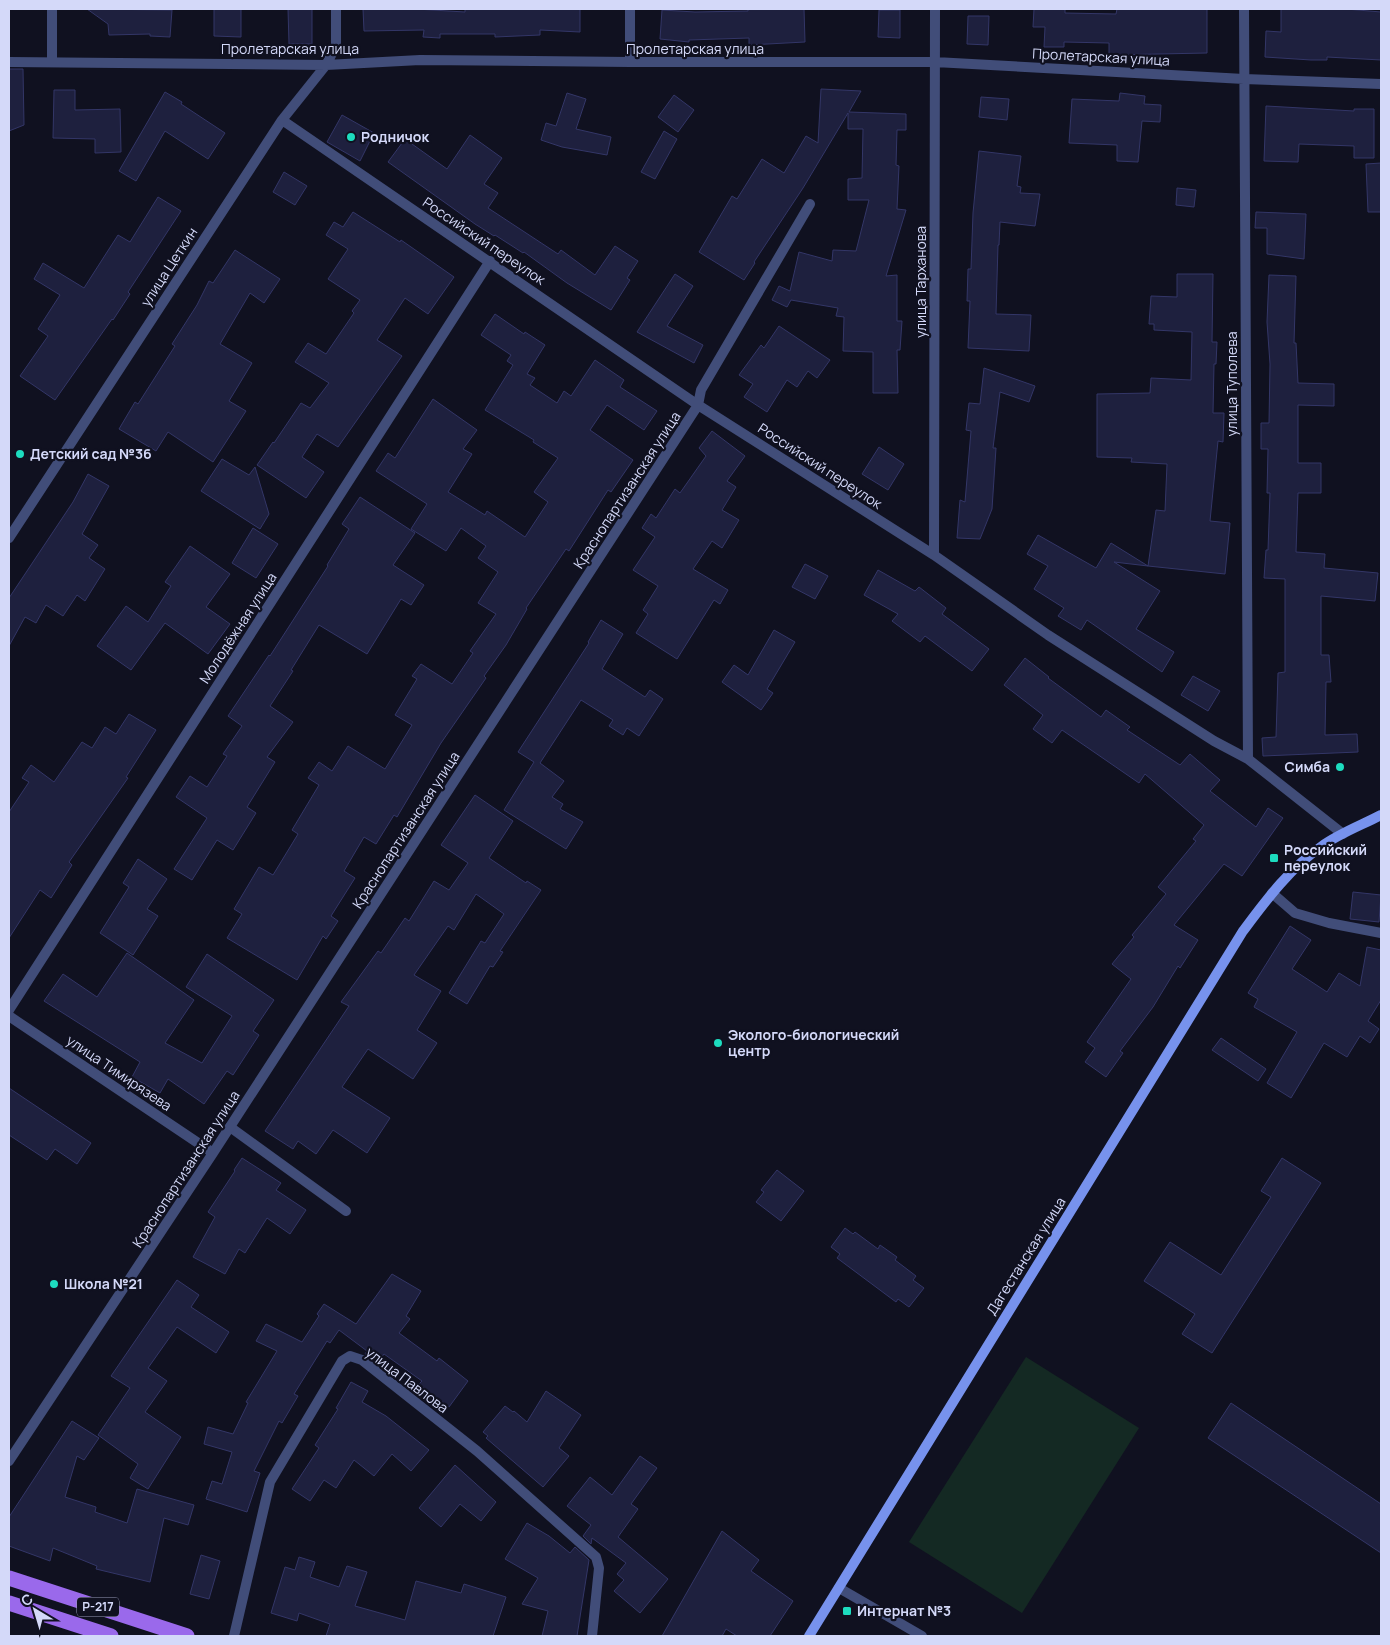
<svg xmlns="http://www.w3.org/2000/svg" width="1390" height="1645" font-family="Manrope,sans-serif">
	<style>
		.green { fill: #142923 }
		.building { fill: #1e203e; stroke: #333667 }
		.lines { fill: none; stroke-linecap: round; stroke-linejoin: round }
		.lane { stroke: #414d79; stroke-width: 10 }
		.street { stroke: #414d79; stroke-width: 10 }
		.secondary { stroke: #7792ed; stroke-width: 10 }
		.primary { stroke: #9a69eb; stroke-width: 15 }
		.poi-dot { fill: #1ddcbf; stroke: #101120; stroke-width: 2 }
		.labels { text-anchor: middle; stroke-width: 4.5; stroke-linejoin: round; paint-order: stroke }
		.shield { fill: #101120; stroke: #999db8; stroke-width: 1 }
		.shield-label { font-size: 12px; font-weight: bold; fill: #d4d9f9 }
		.street-label { font-size: 14px; fill: #d4d9f9; stroke: #101120 }
		.poi-label { font-size: 14px; font-weight: bold; fill: #d4d9f9; stroke: #101120; text-anchor: start }
	</style>
	<rect width="100%" height="100%" fill="#101120"/>
	<path class="green" d="M1026 1357 1139 1428 1022 1613 909 1542Z"/>
	<path class="building" d="M87 9 172 10 170 37 150 36V34L109 35 108 24Z
		M214 9H241V37L214 36Z
		M288 9H312V44H289Z
		M363 9H416L465 12V9H580V32L540 30V35L495 37V34H440V38L423 37 424 30 364 31Z
		M748 9H804L805 42 749 45V38L689 40V42L660 39 662 10 695 12 748 11Z
		M1034 9H1065V13L1116 14 1117 9H1207V53L1109 55V43L1064 42V47H1044L1045 27H1033Z
		M1281 9H1346L1381 12V60L1327 57V60H1311L1265 57 1266 31 1281 32Z
		M879 10H900V38L878 37Z
		M968 16H989L988 45 967 44Z
		M9 69H23L24 125 9 131Z
		M821 89 861 91 849 112 906 114V130H897L896 165 899 166 897 209 906 210 886 276 897 275V321H902L900 350H897L898 393H873V352L843 351 844 317 836 316 838 308 791 300 787 307 772 300 779 286 790 291 799 252 832 261 833 250 856 251 869 200H848V179L862 178 863 129H848V113L803 188 754 262 755 263 744 280 699 252 732 196 737 199 762 159 784 173 806 136 818 143Z
		M54 90H75V110L120 109 121 152 95 153V139L53 138Z
		M165 92 182 102 181 104 225 133 208 159 165 131 136 181 119 171Z
		M567 93 586 99 576 129 611 137 607 155 562 147 541 140 546 123 556 126Z
		M1120 93 1145 96 1144 104 1161 105 1160 122 1142 121 1138 162 1117 161V145L1069 143 1072 99 1119 101Z
		M674 95 694 110 678 132 658 117Z
		M981 97 1009 99 1007 120 979 117Z
		M1266 106 1354 111V109H1374V158H1354V146L1299 144 1298 162 1264 161Z
		M342 115 374 133 360 161 327 142Z
		M664 131 677 139 655 179 641 172Z
		M470 135 502 158 484 184 498 193 488 208 558 254 561 250 595 275 615 246 638 261 627 278 630 280 611 310 567 283 524 252 523 253 495 235 494 236 475 224 388 162 405 139 447 169Z
		M979 151 1021 156 1017 186 1021 187 1020 193 1040 194 1035 226 1000 222 999 245H998L996 314 1031 315 1029 351 968 348 970 301H967L968 269H971L973 213Z
		M1381 163V212H1368L1366 164Z
		M284 172 307 186 295 205 273 192Z
		M1177 188 1196 190 1194 207 1176 205Z
		M158 197 181 211 128 292 130 294 113 320 112 319 55 400 20 376 48 336 38 329 60 295 34 279 43 263 84 288 118 235 130 242Z
		M353 212 400 242 401 240 454 277 428 314 405 298 377 340 402 356 338 447 317 434 302 457 324 472 306 498 257 465 273 442 274 443 301 403 310 408 329 383 295 362 308 343 326 354 354 313 352 311 360 300 328 279 348 249 326 235 334 222 343 227Z
		M1256 212 1306 214 1304 259 1267 254V228H1255Z
		M235 250 280 279 264 303 250 293 220 344 252 363 229 401 246 411 213 462 168 432 156 451 119 429 135 402 138 404 175 346 172 344 197 305 209 281 213 283Z
		M675 274 693 286 667 326 703 345 694 363 637 332Z
		M1177 274H1213L1212 342H1217L1216 364H1214L1213 413H1224L1223 442 1218 441 1210 521 1230 523 1225 574 1148 566 1156 510 1165 511 1167 464 1131 462 1132 458 1097 457V394L1150 393 1151 378 1191 380 1192 332 1154 330V324H1149L1151 296 1177 297Z
		M1269 275 1296 276 1294 343H1296L1298 383 1334 384V406L1298 405V463H1321V493H1298L1296 552 1325 554 1324 568 1378 573 1375 601 1321 596V655H1329L1331 682H1326L1325 735 1357 734 1358 752 1263 756 1262 738 1276 737 1278 673 1285 672V579L1264 578 1266 550H1268L1270 493H1267L1268 449H1261V423H1269L1270 364 1267 322Z
		M495 314 524 334 525 332 545 345 527 374 535 378 530 385 557 403 564 391 571 396 595 360 624 380 620 387 657 411 644 430 607 405 590 430 633 460 611 492 608 490 569 551 566 549 526 608 527 609 506 645 484 676 486 678 441 743 397 817 394 815 376 844 364 837 344 871 355 878 331 916 338 921 326 939 323 936 297 980 227 938 242 914 234 909 259 867 273 875 298 834 292 830 319 785 308 778 319 762 332 771 348 746 385 769 412 725 395 715 417 679 412 676 421 664 452 684 473 653 470 651 496 614 478 603 498 572 478 558 486 546 461 528 446 551 411 529 427 504 376 471 388 453 395 458 433 399 477 430 463 449 472 454 448 492 485 515 487 511 525 537 548 502 534 492 558 458 533 442 534 440 485 410 513 365 507 361 511 355 481 335Z
		M779 326 830 360 817 378 808 371 797 387 787 380 767 412 744 397 753 384 739 375 761 345 764 348Z
		M984 368 1035 386 1029 402 1000 392 993 448H996L992 509 980 539 957 538 960 500 965 502 971 431 966 430 969 403 980 404Z
		M712 431 745 456 727 481 736 487 722 510 739 520 722 548 712 541 693 569 728 590 720 604 714 600 677 659 636 633 648 614 643 610 658 586 633 570 655 537 642 528 651 514 656 518 675 489 680 493 706 456 699 448Z
		M879 447 904 464 888 490 862 474Z
		M222 459 249 475 255 467 269 514 260 529 201 491Z
		M88 474 109 486 82 534 98 545 89 558 105 569 85 601 77 595 63 616 46 605 36 623 25 617 9 646V598L73 502Z
		M360 497 415 533 393 565 424 585 411 605 401 599 367 654 319 625 291 670 293 671 270 706 293 722 267 757 275 762 247 807 256 813 233 850 217 840 192 880 174 869 207 818 176 797 190 776 207 787 227 756 223 754 242 726 228 716 269 655 270 656 328 566 327 565 349 529 342 524Z
		M253 528 278 544 256 578 232 563Z
		M1038 535 1096 568 1111 543 1148 566 1114 562 1160 591 1136 629 1174 652 1162 672 1087 620 1081 630 1058 616 1064 608 1034 589 1048 566 1027 554Z
		M190 546 230 574 206 607 230 624 208 654 165 623 131 670 97 646 126 606 148 622 171 586 165 582Z
		M805 564 828 576 815 599 792 587Z
		M878 570 915 591 919 587 946 608 942 614 989 649 972 671 925 636 920 642 892 621 898 614 864 595Z
		M601 620 623 634 602 669 645 697 650 690 663 699 639 736 627 728 623 735 609 726 613 720 581 700 540 763 564 781 552 797 563 804 560 809 583 822 566 849 504 810 534 762 518 752 589 643 588 642Z
		M774 630 795 642 767 689 773 693 761 710 722 682 734 665 748 675Z
		M1025 658 1049 677 1048 678 1101 717 1106 710 1130 727 1127 730 1180 765 1190 754 1220 780 1210 791 1256 827 1268 808 1283 818 1242 876 1224 864 1174 925 1198 940 1180 968 1178 966 1153 1007 1120 1051 1123 1053 1106 1077 1085 1062 1095 1048 1087 1042 1131 979 1112 964 1134 937 1132 935 1166 894 1158 887 1196 841 1193 839 1204 825 1145 774 1139 783 1062 730 1052 743 1033 729 1043 715 1004 685Z
		M1193 676 1220 691 1208 711 1181 695Z
		M129 714 156 730 126 777 128 778 69 862 72 865 51 898 40 890 9 938V812L29 782 22 778 31 765 54 782 82 742 92 748 105 727 116 734Z
		M475 795 513 821 489 858 526 883 527 881 541 890 500 951 503 952 493 967 490 966 467 1004 449 993 481 941 485 943 504 914 476 894 454 930 448 926 414 975 441 991 417 1030 437 1043 413 1079 368 1049 342 1087 390 1118 367 1153 333 1130 316 1154 298 1141 293 1149 265 1131 349 1006 341 1002 378 951 381 953 405 918 409 921 434 881 449 890 468 863 441 845Z
		M138 859 167 879 147 909 158 916 133 955 100 933 129 887 123 883Z
		M1353 892 1381 895 1379 922 1350 919Z
		M1290 926 1311 940 1292 969 1327 992 1339 973 1360 986 1367 947 1381 950V1000L1368 1021 1379 1029 1370 1043 1360 1036 1347 1057 1324 1043 1291 1098 1267 1083 1297 1032 1254 1007 1258 999 1248 993Z
		M127 953 194 1000 165 1043 202 1063 232 1016 186 987 207 954 274 1000 253 1031 259 1035 233 1075 227 1071 204 1104 168 1079 160 1093 132 1077 140 1062 44 1001 63 974 97 997Z
		M1221 1038 1266 1069 1258 1081 1212 1050Z
		M9 1088 91 1143 77 1164 55 1149 47 1160 9 1135Z
		M242 1158 281 1183 276 1190 306 1210 290 1234 267 1218 245 1253 239 1249 225 1274 193 1257 215 1217 208 1212 235 1171 234 1170Z
		M1282 1158 1321 1183 1212 1353 1182 1334 1195 1314 1144 1281 1170 1242 1221 1275 1271 1197 1261 1191Z
		M777 1170 804 1191 781 1221 756 1202 764 1192 761 1190Z
		M845 1228 853 1234 855 1232 878 1249 880 1245 897 1257 895 1260 916 1276 913 1280 924 1288 909 1307 898 1299 896 1302 837 1258 840 1254 831 1247Z
		M392 1274 421 1291 406 1316 410 1319 399 1333 437 1361 439 1358 468 1381 449 1407 419 1384 422 1381 384 1354 377 1363 365 1354 367 1351 339 1330 330 1343 327 1341 294 1394 298 1396 282 1423 279 1421 254 1471 260 1473 247 1512 206 1499 212 1481 222 1484 232 1452 204 1444 208 1427 233 1434 248 1403 246 1402 277 1351 256 1341 266 1324 302 1342 319 1316 317 1314 324 1304 356 1324Z
		M177 1280 199 1295 191 1307 229 1332 216 1353 177 1327 148 1368 167 1381 145 1412 181 1437 148 1489 130 1478 138 1464 98 1435 130 1388 111 1376Z
		M351 1382 368 1391 362 1402 386 1416 429 1450 411 1471 392 1454 374 1476 354 1460 336 1488 324 1480 310 1501 292 1489 319 1448 315 1445 338 1409 336 1408Z
		M546 1391 581 1415 559 1448 569 1456 543 1487 486 1438 488 1436 483 1432 505 1406 513 1412 514 1411 527 1422Z
		M1231 1403 1381 1504V1553L1208 1438Z
		M72 1421 99 1438 84 1460 77 1456 65 1497 96 1507 95 1512 127 1523 137 1489 194 1505 188 1525 164 1518 150 1582 96 1569 97 1566 53 1548 50 1561 9 1546V1517Z
		M640 1456 657 1468 631 1504 638 1509 618 1537 668 1579 640 1613 614 1591 624 1580 617 1574 626 1563 592 1538 591 1544 583 1536 591 1525 567 1506 590 1477 612 1495Z
		M455 1465 496 1502 481 1521 460 1504 441 1527 419 1508Z
		M527 1523 549 1536 570 1553 575 1547 589 1560 577 1636H542L548 1611 522 1604 538 1578 505 1559Z
		M722 1531 759 1560 751 1571 793 1601 770 1636H737L726 1629 722 1636H662Z
		M201 1555 220 1561 209 1599 190 1594Z
		M299 1557 315 1562 310 1577 339 1587 347 1566 367 1572 355 1606 405 1620 416 1581 461 1593 464 1584 506 1597 493 1636H326L330 1624 299 1613 297 1621 271 1613 285 1567 295 1570Z"/>
	<g class="lines">
		<path class="lane" d="M230 1127 346 1211
			M839 1588 922 1636"/>
		<path class="street" d="M52 9V61
			M1244 9 1248 759
			M9 62 326 65 420 60 630 62H935L1244 79 1381 84
			M630 62V9
			M282 120 698 405 934 555 1048 635 1214 741 1248 759 1343 834
			M9 538 282 120 326 65 336 46V9
			M934 555 935 9
			M1272 893 1295 913 1329 923 1381 933
			M9 1010 490 261
			M9 1016 213 1153
			M9 1461 213 1153 698 405 701 390 810 204
			M234 1636 270 1482 342 1361 350 1356 362 1360 477 1451 596 1557 599 1568 592 1636"/>
		<path class="secondary" d="M809 1636 1243 931C1267 899 1289 869 1322 846 1340 833 1362 825 1381 815"/>
		<path class="primary" d="M9 1578 187 1636
			M9 1603 111 1636"/>
	</g>
	<g class="poi-dot">
		<circle cx="351" cy="137" r="5"/>
		<circle cx="20" cy="454" r="5"/>
		<circle cx="1340" cy="767" r="5"/>
		<rect x="1269" y="853" width="10" height="10" rx="2.5"/>
		<circle cx="718" cy="1043" r="5"/>
		<circle cx="54" cy="1284" r="5"/>
		<rect x="842" y="1606" width="10" height="10" rx="2.5"/>
	</g>
	<g class="labels">
		<rect class="shield" x="77" y="1597.5" width="42" height="19" rx="4"/>
		<g class="shield-label">
			<text x="98" y="1611">Р-217</text>
		</g>
		<g class="street-label">
			<text x="290" y="54">Пролетарская улица</text>
			<text x="695" y="54">Пролетарская улица</text>
			<text transform="translate(1101 57) rotate(3)" y="5">Пролетарская улица</text>
			<text transform="translate(484 241) rotate(34)" y="5">Российский переулок</text>
			<text transform="translate(169 267) rotate(-57)" y="5">улица Цеткин</text>
			<text transform="translate(921 282) rotate(-90)" y="5">улица Тарханова</text>
			<text transform="translate(1232 384) rotate(-90)" y="5">улица Туполева</text>
			<text transform="translate(820 466) rotate(33)" y="5">Российский переулок</text>
			<text transform="translate(627 490) rotate(-57)" y="5">Краснопартизанская улица</text>
			<text transform="translate(238 628) rotate(-57)" y="5">Молодёжная улица</text>
			<text transform="translate(406 830) rotate(-57)" y="5">Краснопартизанская улица</text>
			<text transform="translate(119 1073) rotate(34)" y="5">улица Тимирязева</text>
			<text transform="translate(186 1169) rotate(-57)" y="5">Краснопартизанская улица</text>
			<text transform="translate(1026 1256) rotate(-58)" y="5">Дагестанская улица</text>
			<text transform="translate(407 1380) rotate(37)" y="5">улица Павлова</text>
		</g>
		<g class="poi-label">
			<text x="361" y="142">Родничок</text>
			<text x="30" y="459">Детский сад №36</text>
			<text x="1330" y="772" text-anchor="end">Симба</text>
			<text x="1284" y="855">Российский<tspan x="1284" dy="16">переулок</tspan></text>
			<text x="728" y="1040">Эколого-биологический<tspan x="728" dy="16">центр</tspan></text>
			<text x="64" y="1289">Школа №21</text>
			<text x="857" y="1616">Интернат №3</text>
		</g>
	</g>
	<rect width="1390" height="1645" fill="none" stroke="#d4d9f9" stroke-width="20"/>
	<g transform="translate(35 1610) rotate(322)" stroke="#101120" stroke-width="4" paint-order="stroke">
	<path d="M0-4L9 19L0 12L-9 19Z" fill="#d4d9f9"/>
	<text y="-8" font-size="14" font-weight="bold" text-anchor="middle" fill="#d4d9f9">С</text>
	</g>
</svg>
